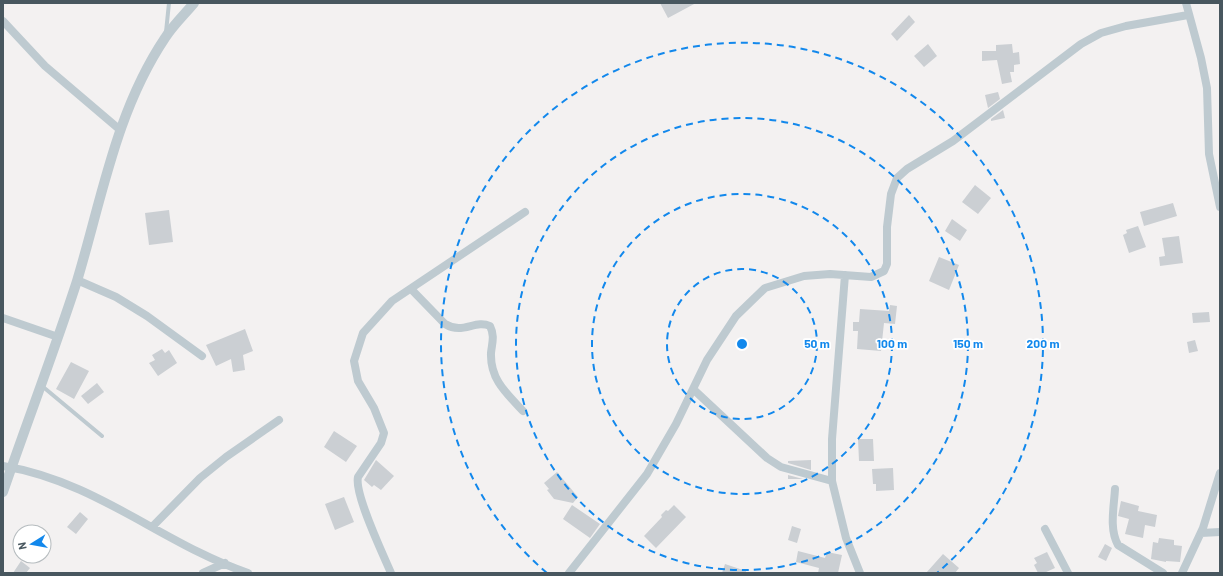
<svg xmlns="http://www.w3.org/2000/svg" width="1223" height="576" font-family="Barlow,sans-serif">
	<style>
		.building { fill: #cbcfd3 }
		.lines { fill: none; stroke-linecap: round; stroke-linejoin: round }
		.service { stroke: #becad0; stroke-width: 4 }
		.minor { stroke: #becad0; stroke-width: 8 }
		.tertiary { stroke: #becad0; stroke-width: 10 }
		.ring { fill: none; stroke: #1288ec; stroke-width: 2; stroke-dasharray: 7 5 }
		.centre { fill: #1288ec; stroke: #fff; stroke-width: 2 }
		.ring-label { font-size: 12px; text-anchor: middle; font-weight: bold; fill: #1288ec; stroke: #fff; stroke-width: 3.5; stroke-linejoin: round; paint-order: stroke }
	</style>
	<rect width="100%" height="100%" fill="#f3f1f1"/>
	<path class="building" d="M660 3H696L668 18Z
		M909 15 915 22 897 41 891 34Z
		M928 44 937 56 924 67 914 56Z
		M1012 44 1013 53 1019 52 1020 64 1014 65V72H1010L1012 82 1002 84 997 60 982 61V51H996V45Z
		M998 92 1000 99 988 108 985 95Z
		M1003 110 1005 118 991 121V119Z
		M975 185 991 198 978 214 962 202Z
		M1173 203 1177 216 1144 226 1140 212Z
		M169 210 173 242 149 245 145 213Z
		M952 219 967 230 960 241 945 231Z
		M1138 226 1146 247 1129 253 1123 235 1127 233 1126 230Z
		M1179 236 1183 263 1160 266 1159 257 1165 256 1162 238Z
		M939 257 959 265 949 290 929 281Z
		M890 305 897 306 895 324 884 323 881 351 857 349 858 331H853V322H859L860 309 889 311Z
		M1209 312 1210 322 1193 323 1192 313Z
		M245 329 253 351 243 355 245 370 233 372 231 359 216 366 206 345Z
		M1195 340 1198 351 1189 353 1187 342Z
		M162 349 165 353 169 350 177 363 158 376 149 363 155 360 152 355Z
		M71 362 89 371 74 399 56 389Z
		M97 383 104 392 88 404 81 396Z
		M334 431 357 446 346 462 324 447Z
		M858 439H873L874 461H859Z
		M376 460 394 476 381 490 374 485 372 487 364 480Z
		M811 460V470L788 463V461Z
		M893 468 894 490 876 491V484H873L872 469Z
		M557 472 578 497 573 503 554 499 547 490 549 489 544 483Z
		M788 475 803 479H788Z
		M344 497 354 522 335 530 325 504Z
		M1121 501 1139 506 1138 511 1157 515 1155 527 1145 525 1143 538 1125 534 1129 519 1118 516Z
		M572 505 600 524 590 538 563 519Z
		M674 505 686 517 656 548 644 536 662 517 661 515 666 510 668 511Z
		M80 512 88 519 76 534 67 527Z
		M792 526 801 529 797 543 788 540Z
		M1159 538 1174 540V545L1182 546 1180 562 1166 561V562L1151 559 1153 542 1158 543Z
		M1105 544 1112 548 1106 561 1098 557Z
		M798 551 825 558 827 552 842 555 838 573H818L819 568 796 562Z
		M1047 552 1055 568 1044 573H1038L1034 565 1037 563 1034 558Z
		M943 554 959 568 955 573H926Z
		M21 561 30 568 26 573H13Z
		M725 564 746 571V573H722Z"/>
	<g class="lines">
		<path class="service" d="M166 32 169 3
			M42 386 102 436"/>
		<path class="minor" d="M1186 3 1201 58 1207 88 1209 154 1220 207
			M3 21 45 66 119 129
			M845 275 832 439V481L846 538 860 573
			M77 280 116 297 147 316 202 356
			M411 289 445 324C463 335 475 319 490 326 495 336 492 343 491 353 490 379 506 393 523 411
			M3 318 58 337
			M693 389 767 458 781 467 832 481
			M3 466C96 481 163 544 248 573
			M1115 489C1114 507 1109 529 1118 545L1163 573
			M153 526 200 478 226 457 279 420
			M1045 529 1068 573
			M1201 533 1220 532
			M203 573 225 563
			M391 573C383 554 354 494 358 477L381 443 384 433 374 408 358 381 354 361 363 333 392 301 525 212
			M569 573 647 474 676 424 707 360 736 316 765 288 804 276 830 274 871 277 884 271 887 264V227L891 194 897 178 907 169 953 141 1081 44 1101 33 1126 26 1188 15
			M1182 573 1203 528 1220 473"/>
		<path class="tertiary" d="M3 492C27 422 54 352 77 281 102 198 116 111 165 38 173 25 185 14 194 3"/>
	</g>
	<g class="ring">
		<circle cx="742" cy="344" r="75"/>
		<circle cx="742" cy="344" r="150"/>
		<circle cx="742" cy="344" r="226"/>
		<path d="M547 573A301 301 0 1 1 937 573"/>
	</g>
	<circle cx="742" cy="344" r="6" class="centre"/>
	<g class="ring-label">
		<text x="817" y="348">50 m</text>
		<text x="892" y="348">100 m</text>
		<text x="968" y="348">150 m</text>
		<text x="1043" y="348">200 m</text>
	</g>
	<rect width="1223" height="576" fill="none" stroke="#48575f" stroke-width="8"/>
	<g transform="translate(32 544) rotate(259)"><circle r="19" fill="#ffffff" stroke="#b6bcbf"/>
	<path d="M0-3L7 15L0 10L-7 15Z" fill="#1288ec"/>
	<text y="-6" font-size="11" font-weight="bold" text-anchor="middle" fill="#48575f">N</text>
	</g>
</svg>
